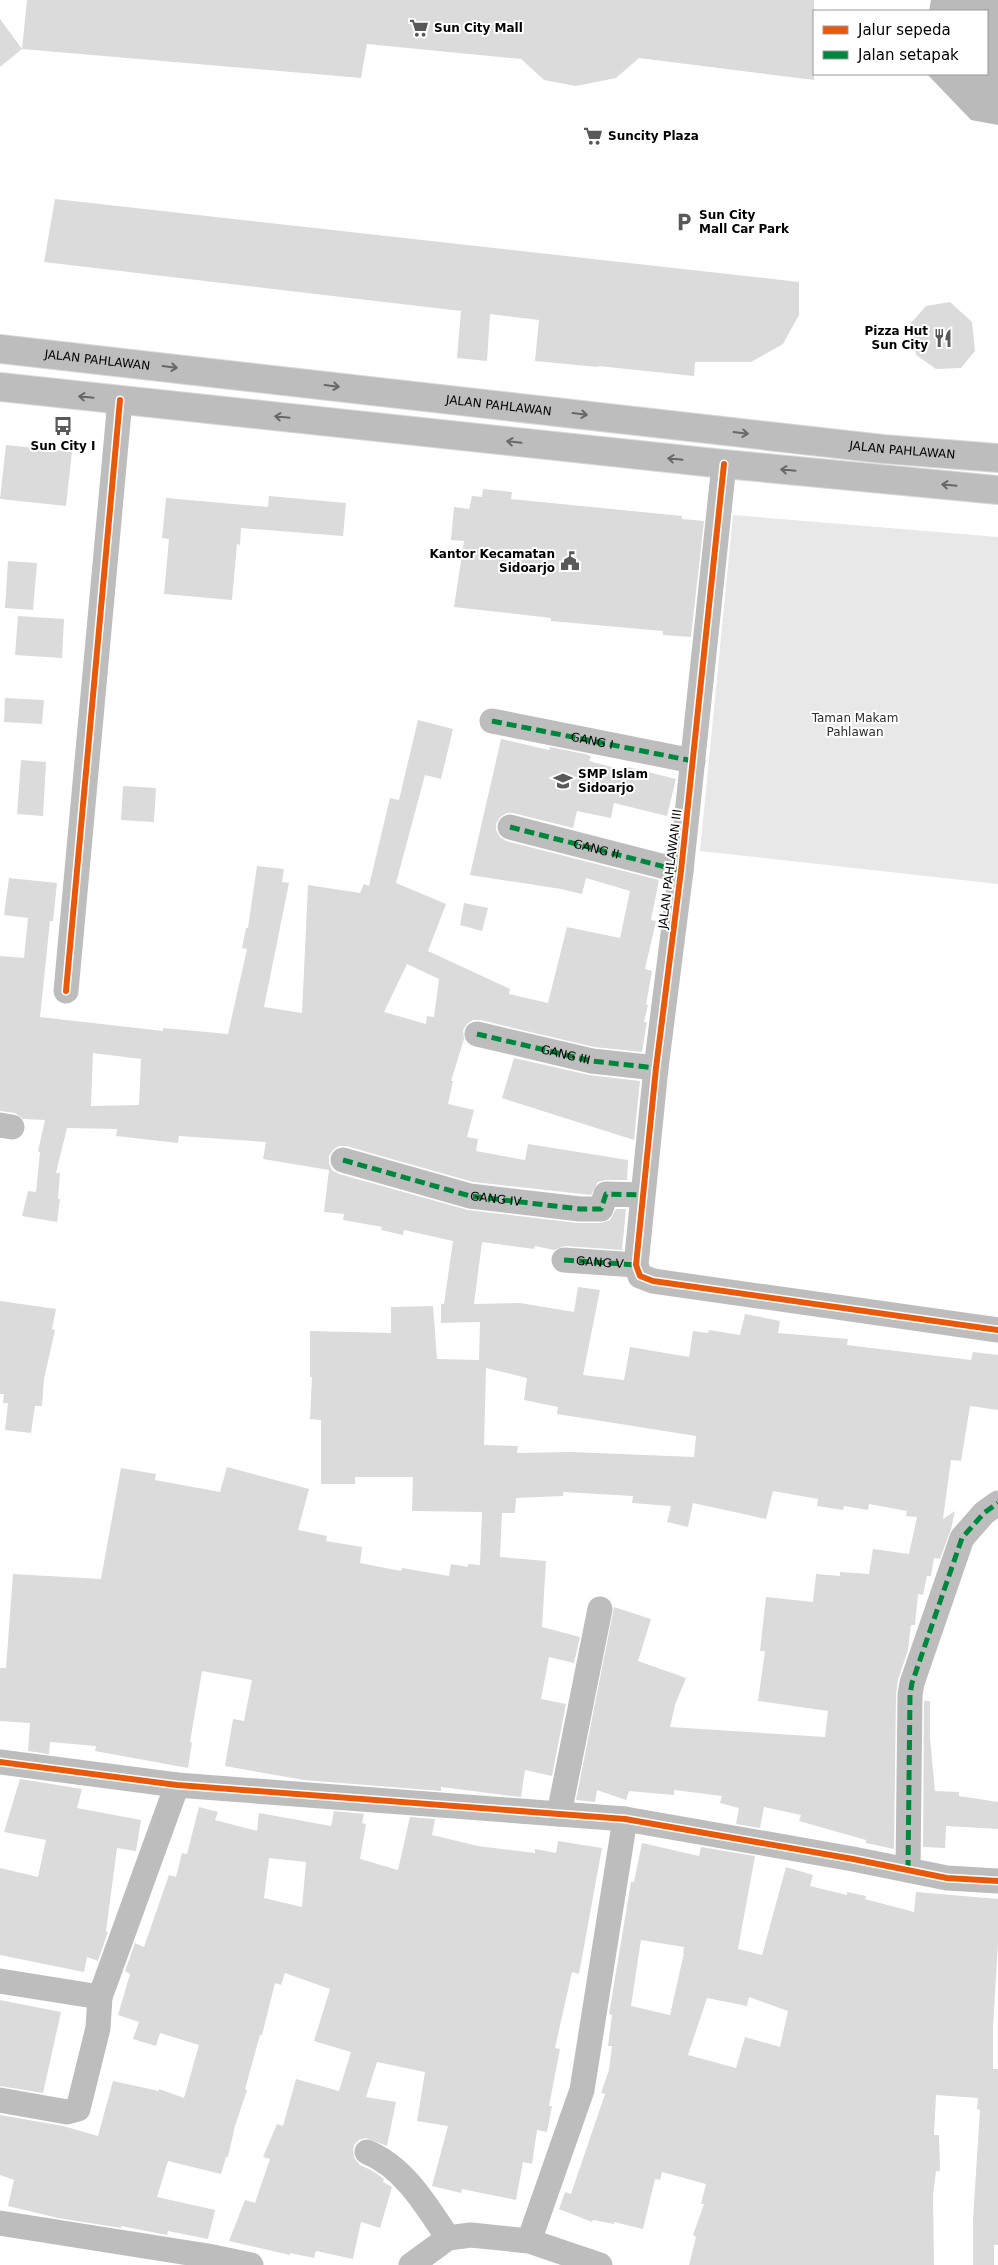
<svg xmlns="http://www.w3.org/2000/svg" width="998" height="2265" font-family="'DejaVu Sans',sans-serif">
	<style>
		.green { fill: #e8e8e8 }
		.water { fill: #bababa }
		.building { fill: #dbdbdb; fill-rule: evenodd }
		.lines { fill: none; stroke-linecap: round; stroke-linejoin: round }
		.major-casing { stroke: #dbdbdb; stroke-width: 30 }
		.minor { stroke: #bdbdbd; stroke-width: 25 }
		.major { stroke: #bdbdbd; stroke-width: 28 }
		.quiet { stroke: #00873e; stroke-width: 5; stroke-dasharray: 10 5; stroke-linecap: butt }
		.cycleway-casing { stroke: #fff; stroke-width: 9 }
		.cycleway { stroke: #e8590c; stroke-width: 6 }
		.oneway { stroke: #686868 }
		.labels { text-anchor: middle; stroke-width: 4; stroke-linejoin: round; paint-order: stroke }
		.poi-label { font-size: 12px; font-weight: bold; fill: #000; stroke: #fff; text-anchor: start }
		.street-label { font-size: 12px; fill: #000; stroke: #fff }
		.park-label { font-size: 12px; fill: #2c2c2c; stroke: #fff }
	</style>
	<rect width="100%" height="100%" fill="#fff"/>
	<path class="green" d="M733 515 998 537V884L700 851Z"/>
	<path class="water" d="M931 0H998V125L971 120 927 74H987V11H929Z"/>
	<path class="building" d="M27 0H814V80L639 58 616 78 576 86 544 80 521 59 367 44 361 78 22 49Z
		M0 19 22 49 0 67Z
		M55 199 799 282V315L783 344 751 362H695L694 376 598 366V367L535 361 539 320 490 314 487 361 457 358 461 311 44 262Z
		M950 302 972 322 975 351 961 368 936 369 916 355 910 324 926 306Z
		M6 445 72 452 66 506 0 499Z
		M483 489 512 492 511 499 682 516V519L704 521 691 637 663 635V631L551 621V618L454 607 464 541 451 540 454 507 469 509 472 496 482 497Z
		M269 496 346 503 343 536 241 528 240 545 237 544 232 600 164 594 169 539 162 538 166 498 268 507Z
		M8 561 37 563 33 610 5 608Z
		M18 616 64 619 62 658 15 655Z
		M5 698 44 700 42 724 4 722Z
		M418 720 453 729 441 779 425 775 396 883 446 904 428 951 510 989 509 994 548 1003 567 927 620 938 630 891 586 878 582 894 561 889 470 875 501 739 549 750 550 747 585 754 591 756 589 761 627 771 628 767 676 779 667 816 614 803 611 818 577 811 573 828 513 813H507L500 817 496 824V830L500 837 506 841 659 880 651 920 656 921 645 969 652 971 646 1005H648L644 1022H647L642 1052 594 1047 480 1020H473L467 1024 463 1030 464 1039 451 1081H453L448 1104 474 1110 467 1137 478 1139 476 1151 525 1160 528 1144 628 1160 627 1180H606L598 1182 591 1195 473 1182 346 1146H339L333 1150 329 1156V1163L332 1170 339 1174 468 1210 578 1223H601L610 1220 616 1209H626L622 1250 565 1246 554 1250 535 1246 534 1249 482 1242 474 1304 520 1303 574 1312 578 1287 600 1290 583 1375 624 1380 630 1347 689 1357 693 1331 708 1333 709 1330 740 1335 745 1314 780 1321 778 1333 848 1339 847 1345 971 1360 973 1352 998 1355V1410L970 1406 961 1461 951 1460 943 1519 955 1511 951 1529 940 1559 934 1558 931 1576H927L923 1595 918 1594 915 1625H911L908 1650 898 1680 896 1695 894 1849 866 1843V1840L799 1821 801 1815 764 1807 760 1828 736 1824 739 1808 720 1803 722 1796 674 1790V1795L629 1791 626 1800 597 1790 595 1802 576 1800 614 1607 651 1619 638 1661 686 1678 675 1705 670 1727 825 1737 828 1711 758 1701 765 1651H760L766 1597 813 1602 816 1574 840 1576V1572L869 1574 873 1549 909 1554 917 1517 906 1516 907 1511 869 1504 868 1510 844 1506 843 1510 817 1506 818 1499 773 1491 766 1519 693 1503 688 1527 667 1522 671 1506 632 1503 633 1496 563 1492V1496L516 1498 515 1513H502L500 1557 546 1561 542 1627 580 1637 574 1663 549 1657 541 1699 566 1704 552 1776 525 1770 521 1797 441 1787V1791L304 1780 225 1766 233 1719 244 1721 252 1680 202 1671 190 1742 192 1743 188 1768 95 1751 96 1746 50 1742 49 1754 28 1751 30 1723 0 1721V1668H6L13 1574 101 1579 121 1468 156 1474 155 1480 220 1492 227 1467 309 1489 298 1530 327 1536 326 1541 362 1547 360 1563 401 1571 402 1568 449 1576 451 1564 468 1567V1564L480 1565 482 1512 412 1511 413 1477H355V1484H321V1420L310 1419 312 1377H310V1331L391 1333V1307L433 1306 437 1359 479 1360 480 1322 441 1323V1304H444L453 1241 404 1230 403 1235 381 1230 382 1227 343 1220 344 1214 324 1212 329 1170 263 1159 266 1142 179 1136 178 1143 116 1136 117 1129 67 1128 56 1173H60L58 1199H60L57 1222 22 1216 28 1191 36 1192 40 1152 38 1151 45 1120 23 1119 15 1113 0 1111V956L24 958 28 918 4 915 9 878 57 883 53 921H50L40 1017 163 1031V1028L228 1034 247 949 242 948 246 928H248L257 866 284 869 282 882 289 883 264 1007 302 1013 308 885 360 893 364 884 369 886 390 798 399 800ZM407 964 439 979 434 1017 427 1016 426 1024 384 1012ZM93 1053 141 1059 139 1105 91 1106ZM486 1368 527 1378 524 1400 558 1407 557 1414 696 1436 694 1457 571 1452 517 1453 518 1446 484 1445Z
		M21 760 46 762 43 816 17 814Z
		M123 786 156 788 154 822 121 820Z
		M464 903 488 908 482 931 460 925Z
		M514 1058 589 1075 640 1081 634 1140 502 1098Z
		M0 1301 56 1309 52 1329 55 1330 44 1379 42 1406H35L31 1433 5 1430 8 1403H3L4 1394H0Z
		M924 1701H930V1738L935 1791 959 1792V1796L998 1802V1829L946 1826 945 1848 923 1847Z
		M20 1779 82 1789 77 1808 141 1820 136 1851 117 1848 106 1931 108 1932 98 1961 87 1957 84 1972 0 1955V1868L38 1877 46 1840 4 1832Z
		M199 1807 218 1812 215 1820 257 1831 259 1813 331 1826 334 1811 364 1814 362 1823 366 1824 360 1859 398 1870 410 1817 435 1819 432 1835 478 1846 535 1853V1849L556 1853 558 1841 602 1848 579 1974 572 1972 555 2048 560 2049 549 2106H552L547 2132 537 2130 532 2164 523 2162 516 2200 462 2189 461 2193 432 2186 448 2126 417 2121 425 2072 377 2062 366 2097 396 2102 387 2146 366 2138 359 2140 354 2145 353 2152 355 2159 360 2165 373 2171 384 2179 383 2182 392 2187 380 2228 361 2222 353 2259 316 2251 314 2258 290 2253V2255L229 2241 245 2200 255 2203 270 2159 263 2157 277 2124 283 2126 296 2079 339 2091 351 2052 314 2041 330 1989 285 1973 281 1985 275 1983 262 2035H260L245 2089 247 2090 235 2126 228 2157H226L221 2174 168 2161 157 2197 215 2210 208 2239 168 2231 167 2235 121 2226V2228L58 2218 8 2206 14 2180 0 2175V2115L63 2126 98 2136 113 2081 159 2091V2089L184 2098 199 2045 160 2033 156 2046 133 2039 139 2022 118 2015 130 1974 125 1971 135 1943 144 1947 169 1875 176 1877 182 1853 187 1854ZM269 1858 306 1862 302 1907 264 1898Z
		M642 1843 699 1856 701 1847 755 1856 738 1949 762 1955 786 1867 813 1875 810 1886 847 1895V1892L866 1896 865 1899 914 1912 916 1892 998 1899V1943L993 2026V2069H998V2245H994V2265H973V2219L980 2110 977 2109 978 2098 936 2095 934 2135H939L940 2171H936L933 2196 934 2265H689L696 2237 693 2235 704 2204H701L706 2184 662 2172 660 2180 655 2179 643 2229 614 2222V2224L593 2220 592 2222 559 2209 565 2192 571 2194 605 2094 601 2093 609 2070 612 2046H608L612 2015 609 2014 631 1882H634ZM641 1940 684 1947 683 1953H684L670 2015 631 2006ZM749 1997 788 2011 780 2047 745 2037 736 2068 688 2055 707 1998 747 2006Z
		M0 2000 61 2012 43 2093 0 2086Z"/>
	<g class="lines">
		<g class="major-casing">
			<g id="major">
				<path id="s3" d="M0 349 883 449 998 458"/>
				<path d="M0 387 724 464 998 490"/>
			</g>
		</g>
		<g class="minor">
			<path d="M724 464 681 871 656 1068 636 1265 640 1276 653 1281 998 1330"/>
			<path d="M492 721 693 761"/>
			<path d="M510 827 681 871"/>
			<path d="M66 991 120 400"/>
			<path id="s1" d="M477 1034 592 1061 656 1068"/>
			<path d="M0 1125 12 1127"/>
			<path d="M343 1160 470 1196 580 1209H601L606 1194 642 1195"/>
			<path id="s2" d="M564 1260 636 1265"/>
			<path d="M0 1762 177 1785 625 1819 853 1859 947 1878 998 1881"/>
			<path d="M559 1814 600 1609"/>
			<path d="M908 1870 910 1695 912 1683 962 1538 984 1513 998 1503"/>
			<path d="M0 1981 100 1997"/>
			<path d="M0 2100 67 2112 78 2109 98 2028 100 1997 177 1785"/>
			<path d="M367 2152C404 2167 426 2205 448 2238"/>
			<path d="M0 2223 208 2256 251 2265"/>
			<path d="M529 2241 582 2090 625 1819"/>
			<path d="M411 2265 448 2238 471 2235 529 2241 600 2265"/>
		</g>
		<use href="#major" class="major"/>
		<g class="quiet">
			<path id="s4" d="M492 721 693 761"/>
			<path id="s5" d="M510 827 681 871"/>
			<path d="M477 1034 592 1061 656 1068"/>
			<path id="s6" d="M343 1160 470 1196 580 1209H601L606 1194 642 1195"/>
			<path d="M564 1260 636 1265"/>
			<path d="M908 1870 910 1695 912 1683 962 1538 984 1513 998 1503"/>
		</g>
		<g class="cycleway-casing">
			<path id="cycleway" d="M724 464 681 871 656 1068 636 1265 640 1276 653 1281 998 1330
				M66 991 120 400
				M0 1762 177 1785 625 1819 853 1859 947 1878 998 1881"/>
		</g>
		<use href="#cycleway" class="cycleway"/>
	</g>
	<defs><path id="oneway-shaft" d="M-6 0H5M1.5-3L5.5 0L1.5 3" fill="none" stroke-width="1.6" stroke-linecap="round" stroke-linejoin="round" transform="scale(1.25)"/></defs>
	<g class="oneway">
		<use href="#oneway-shaft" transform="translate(170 367) rotate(7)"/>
		<use href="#oneway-shaft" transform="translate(332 386) rotate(7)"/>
		<use href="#oneway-shaft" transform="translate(86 397) rotate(-174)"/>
		<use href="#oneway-shaft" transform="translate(580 414) rotate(7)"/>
		<use href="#oneway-shaft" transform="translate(282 417) rotate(-174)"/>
		<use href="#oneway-shaft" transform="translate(741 433) rotate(7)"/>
		<use href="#oneway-shaft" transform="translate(514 442) rotate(-174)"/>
		<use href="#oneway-shaft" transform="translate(675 459) rotate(-174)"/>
		<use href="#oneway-shaft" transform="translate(788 470) rotate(-174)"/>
		<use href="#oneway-shaft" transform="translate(949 485) rotate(-174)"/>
	</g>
	<defs>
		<g id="supermarket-bare" transform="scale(1.5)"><path d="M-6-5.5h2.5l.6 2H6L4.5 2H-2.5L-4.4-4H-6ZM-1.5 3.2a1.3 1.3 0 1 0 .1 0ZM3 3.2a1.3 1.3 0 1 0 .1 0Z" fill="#595959" stroke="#fff" stroke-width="2.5" paint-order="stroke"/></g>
		<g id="parking-bare" transform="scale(1.5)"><path d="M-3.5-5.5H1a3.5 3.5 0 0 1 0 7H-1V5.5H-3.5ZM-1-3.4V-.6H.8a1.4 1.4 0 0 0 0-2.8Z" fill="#595959" stroke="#fff" stroke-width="2.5" paint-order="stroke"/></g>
		<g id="restaurant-bare" transform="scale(1.5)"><path d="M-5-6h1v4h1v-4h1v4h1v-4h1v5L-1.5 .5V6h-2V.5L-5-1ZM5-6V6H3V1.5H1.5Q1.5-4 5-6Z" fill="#595959" stroke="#fff" stroke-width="2.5" paint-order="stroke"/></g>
		<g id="bus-bare" transform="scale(1.5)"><path d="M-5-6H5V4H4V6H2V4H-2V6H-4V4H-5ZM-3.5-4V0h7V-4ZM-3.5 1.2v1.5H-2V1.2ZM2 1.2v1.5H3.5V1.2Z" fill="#595959" stroke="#fff" stroke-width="2.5" paint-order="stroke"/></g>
		<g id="civic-bare" transform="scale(1.5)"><path d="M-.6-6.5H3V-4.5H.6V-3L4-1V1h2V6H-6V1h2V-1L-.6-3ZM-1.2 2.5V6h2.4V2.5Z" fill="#595959" stroke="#fff" stroke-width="2.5" paint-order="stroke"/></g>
		<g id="school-bare" transform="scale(1.5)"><path d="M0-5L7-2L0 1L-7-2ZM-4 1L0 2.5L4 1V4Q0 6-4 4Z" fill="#595959" stroke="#fff" stroke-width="2.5" paint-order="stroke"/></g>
	</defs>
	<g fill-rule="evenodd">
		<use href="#supermarket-bare" x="419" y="28"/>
		<use href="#supermarket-bare" x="593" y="136"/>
		<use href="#parking-bare" x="684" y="222"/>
		<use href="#restaurant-bare" x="943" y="338"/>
		<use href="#bus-bare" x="63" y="426"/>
		<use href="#civic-bare" x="570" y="561"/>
		<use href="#school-bare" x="563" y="781"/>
	</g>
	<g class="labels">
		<g class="poi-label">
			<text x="434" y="32">Sun City Mall</text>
			<text x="608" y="140">Suncity Plaza</text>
			<text x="699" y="219">Sun City<tspan x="699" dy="14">Mall Car Park</tspan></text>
			<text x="928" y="335" text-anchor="end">Pizza Hut<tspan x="928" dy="14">Sun City</tspan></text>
			<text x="63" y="450" text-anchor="middle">Sun City I</text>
			<text x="555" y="558" text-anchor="end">Kantor Kecamatan<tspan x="555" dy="14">Sidoarjo</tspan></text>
			<text x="578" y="778">SMP Islam<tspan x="578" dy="14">Sidoarjo</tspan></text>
		</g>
		<g class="street-label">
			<text dy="4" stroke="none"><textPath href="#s3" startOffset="98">JALAN PAHLAWAN</textPath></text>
			<text dy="4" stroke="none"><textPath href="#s3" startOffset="502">JALAN PAHLAWAN</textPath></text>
			<text dy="4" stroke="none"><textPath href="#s3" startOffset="908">JALAN PAHLAWAN</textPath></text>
			<text dy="4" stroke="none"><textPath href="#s4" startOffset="102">GANG I</textPath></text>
			<text dy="4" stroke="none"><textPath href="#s5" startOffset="89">GANG II</textPath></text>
			<text transform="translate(670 869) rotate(-83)" y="4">JALAN PAHLAWAN III</text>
			<text dy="4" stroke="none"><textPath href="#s1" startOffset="91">GANG III</textPath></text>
			<text dy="4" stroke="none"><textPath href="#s6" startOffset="158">GANG IV</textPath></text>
			<text dy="4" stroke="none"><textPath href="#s2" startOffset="36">GANG V</textPath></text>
		</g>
		<g class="park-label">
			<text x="855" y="722">Taman Makam<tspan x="855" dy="14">Pahlawan</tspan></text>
		</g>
	</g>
	<rect x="813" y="10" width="175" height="65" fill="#ffffff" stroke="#999999"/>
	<rect x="823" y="26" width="25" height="8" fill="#e8590c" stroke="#999999"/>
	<text x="858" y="35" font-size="15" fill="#000000">Jalur sepeda</text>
	<rect x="823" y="51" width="25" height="8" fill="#00873e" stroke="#999999"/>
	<text x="858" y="60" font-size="15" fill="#000000">Jalan setapak</text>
</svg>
